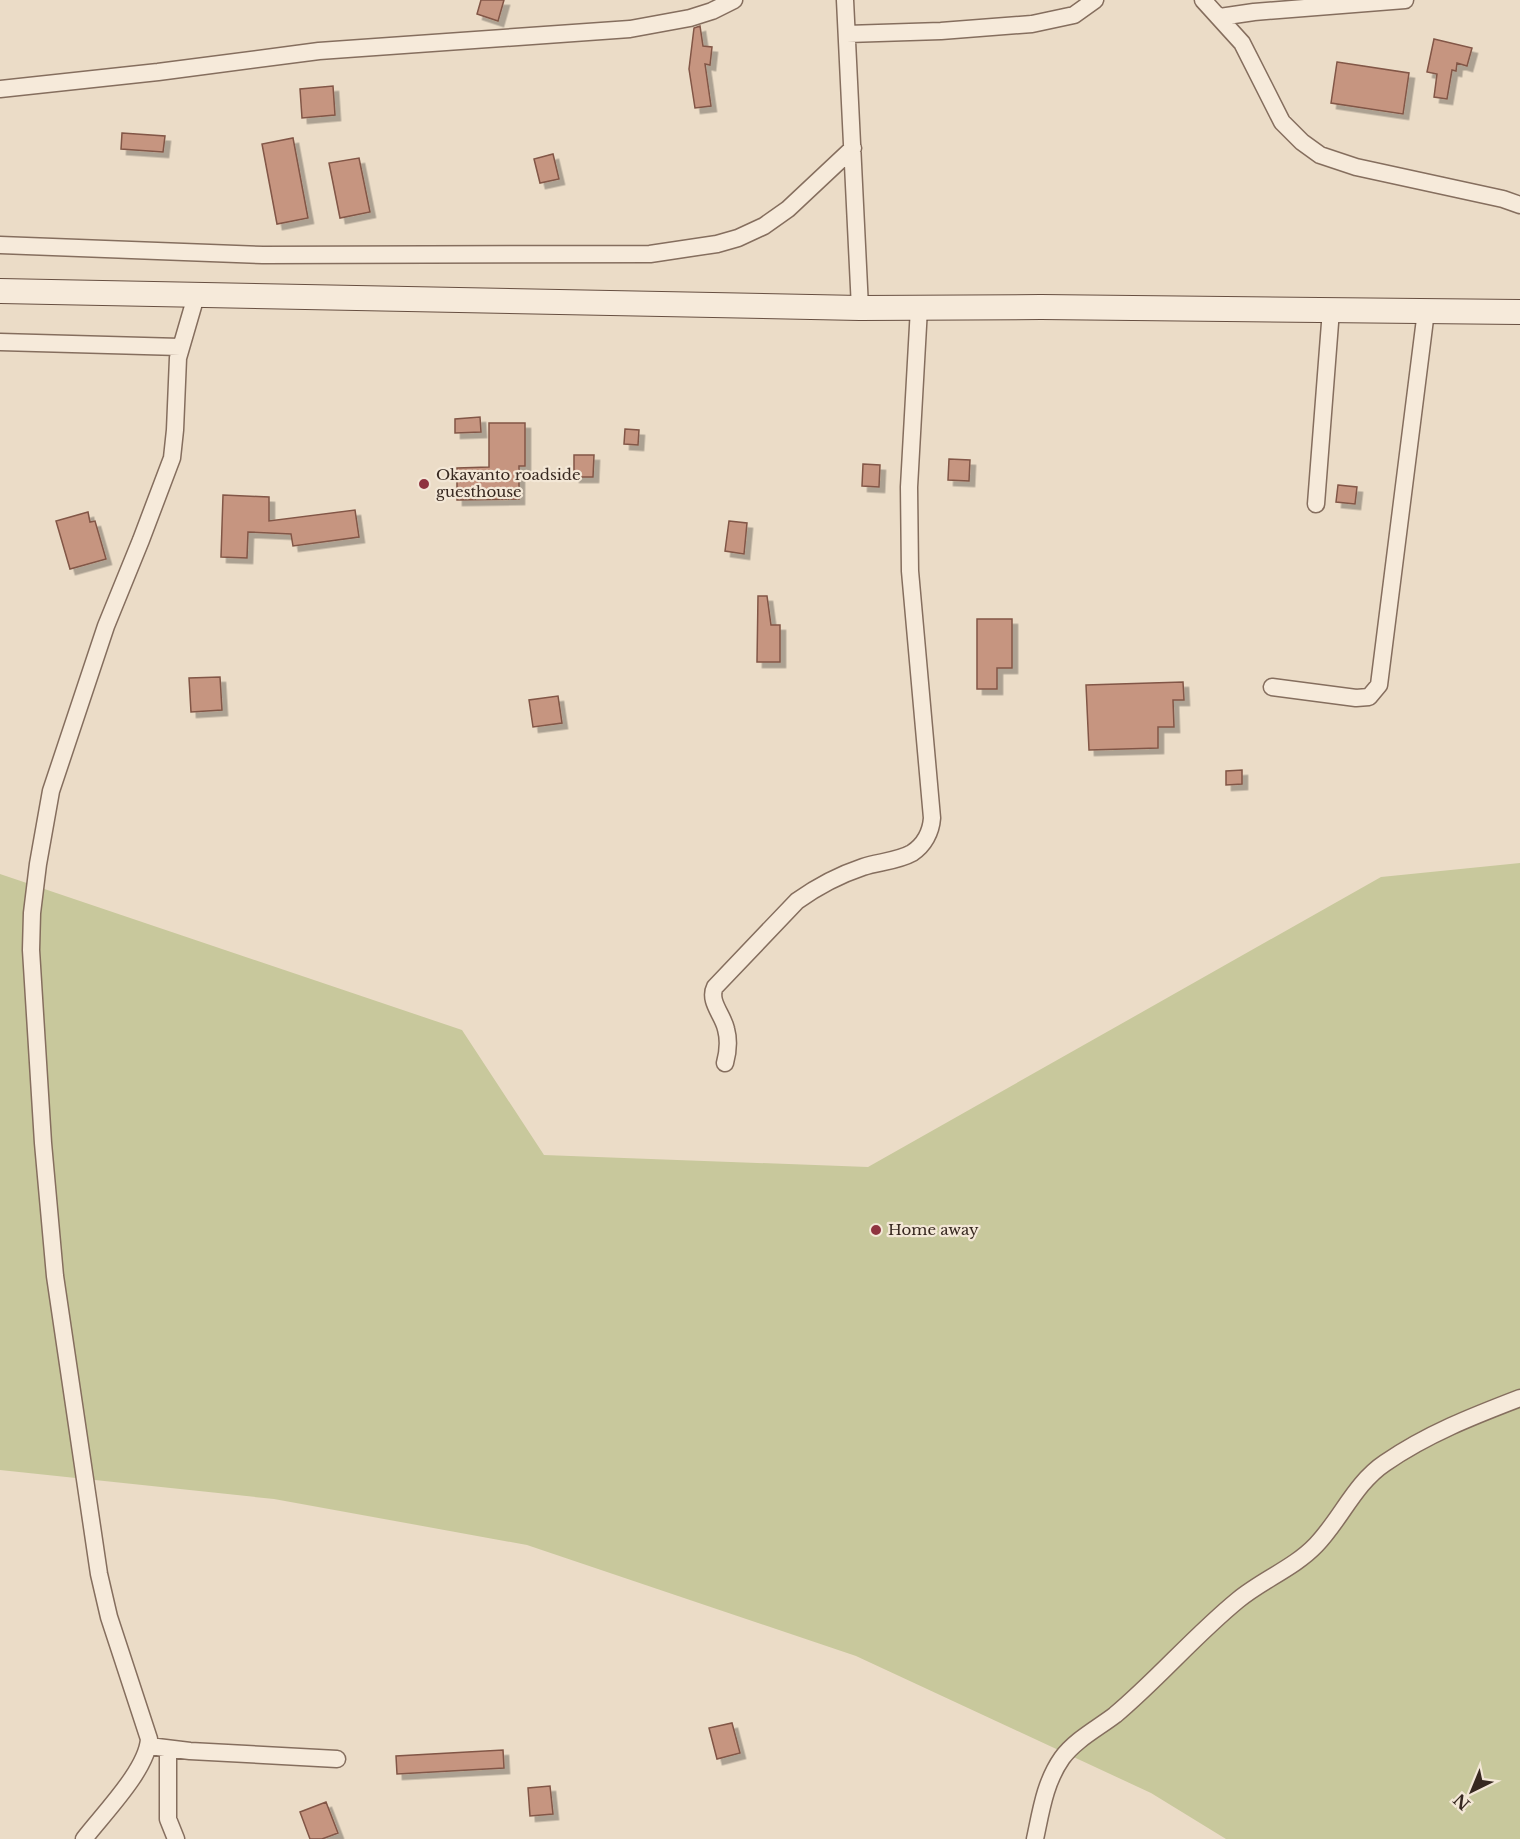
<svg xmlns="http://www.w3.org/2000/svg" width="1520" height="1839" font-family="'Libre Baskerville',serif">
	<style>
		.green { fill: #c8c89c }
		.building { fill: #c69580; stroke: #825646; stroke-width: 1.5; filter: url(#shadow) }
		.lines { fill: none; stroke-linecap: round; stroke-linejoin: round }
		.street-casing { stroke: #856e5e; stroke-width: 19 }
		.secondary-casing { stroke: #674f41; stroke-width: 26 }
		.street { stroke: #f6eada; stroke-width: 16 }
		.secondary { stroke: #f6eada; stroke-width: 24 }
		.poi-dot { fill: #8f333f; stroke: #f3e7d6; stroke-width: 2 }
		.labels { text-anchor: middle; stroke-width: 4.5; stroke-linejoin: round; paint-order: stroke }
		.poi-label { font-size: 15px; fill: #372820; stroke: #f3e7d6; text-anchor: start }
	</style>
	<defs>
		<filter id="shadow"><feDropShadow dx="5.5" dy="5.5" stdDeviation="0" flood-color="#0004"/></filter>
	</defs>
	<rect width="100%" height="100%" fill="#ebdcc7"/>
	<path class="green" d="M1520 863V1839H1226L1151 1793 856 1656 527 1545 274 1499 0 1470V874L462 1030 544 1155 868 1167 1381 877Z"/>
	<path class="building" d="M481 0H504L498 21 477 14Z
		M700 26 703 46 712 47 710 65 705 64 711 106 695 108 689 69 694 28Z
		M1434 39 1472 48 1467 66 1457 63 1456 71 1452 70 1447 99 1434 97 1437 74 1427 72Z
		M1337 62 1409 73 1403 114 1331 103Z
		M333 86 335 115 302 118 300 89Z
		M122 133 165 136 163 152 121 149Z
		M293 138 308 218 277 224 262 144Z
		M553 154 559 179 540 183 534 159Z
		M359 158 370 212 340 218 329 163Z
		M480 417 481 432 455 433V419Z
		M489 423H525V466H519V499L457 500V468L489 467Z
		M625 429 639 430 638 445 624 444Z
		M574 455H594L593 477H574Z
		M949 459 970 460 969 481 948 480Z
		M863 464 880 465 879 487 862 486Z
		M1338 485 1357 487 1355 504 1336 502Z
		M223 495 269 497V521L355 510 359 537 293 546 291 534 248 532 247 558 221 557Z
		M88 512 90 522 95 521 106 559 70 569 56 521Z
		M729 521 747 523 744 554 725 551Z
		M758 596H767L771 625H780V662H757Z
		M977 619H1012V668H997V689H977Z
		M220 677 222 710 191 712 189 678Z
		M1183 682 1184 700H1173L1174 727H1158V748L1089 750 1086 685Z
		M558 696 562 723 533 727 529 700Z
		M1242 770V784L1226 785V771Z
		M732 1723 740 1753 717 1759 709 1728Z
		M503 1750 504 1768 397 1774 396 1756Z
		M550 1786 553 1814 530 1816 528 1788Z
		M326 1802 338 1833 322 1839H310L300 1812Z"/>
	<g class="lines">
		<g class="street-casing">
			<path id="street" d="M845 0 860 308
				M1203 0 1242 43 1282 122 1302 142 1320 155 1356 167 1503 199 1520 205
				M1220 17 1254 12 1405 0
				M847 34 941 31 1032 24 1074 15 1095 0
				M0 89 158 72 319 51 630 29 690 18 712 11 734 0
				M0 245 263 255 650 254 717 244 738 238 764 226 788 209 853 148
				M0 342 180 347
				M1316 504 1331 310
				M1272 687 1356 698 1369 697 1379 685 1426 311
				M725 1063C728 1052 729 1040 726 1029 723 1015 708 1001 715 987L797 901C818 886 839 875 863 867 878 862 898 861 912 853 924 845 931 832 932 818L910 571 909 487 919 308
				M149 1746 190 1751 337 1759
				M168 1749V1819L176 1839
				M84 1839C103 1814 147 1770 149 1739L109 1617 99 1574 55 1276 43 1143 31 950 32 913 38 864 51 791 106 626 141 540 172 458 175 430 178 358 196 296
				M1035 1839C1041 1811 1045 1782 1062 1758 1075 1740 1098 1728 1115 1715 1158 1679 1194 1636 1238 1600 1262 1580 1294 1568 1316 1545 1341 1519 1355 1483 1385 1463 1427 1434 1473 1416 1520 1398"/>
		</g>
		<g class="secondary-casing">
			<path id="secondary" d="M0 291 860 308 1041 307 1520 312"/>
		</g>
		<use href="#street" class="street"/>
		<use href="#secondary" class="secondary"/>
	</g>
	<g class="poi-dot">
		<circle cx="424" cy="484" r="6"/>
		<circle cx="876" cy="1230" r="6"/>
	</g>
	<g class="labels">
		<g class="poi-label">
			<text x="436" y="480">Okavanto roadside<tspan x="436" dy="17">guesthouse</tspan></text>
			<text x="888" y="1235">Home away</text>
		</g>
	</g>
	<g transform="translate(1472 1791) rotate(223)" stroke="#f3e7d6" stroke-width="4.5" paint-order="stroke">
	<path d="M0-4.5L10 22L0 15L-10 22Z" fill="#372820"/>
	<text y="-9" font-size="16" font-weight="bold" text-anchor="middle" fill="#372820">N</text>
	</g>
</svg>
